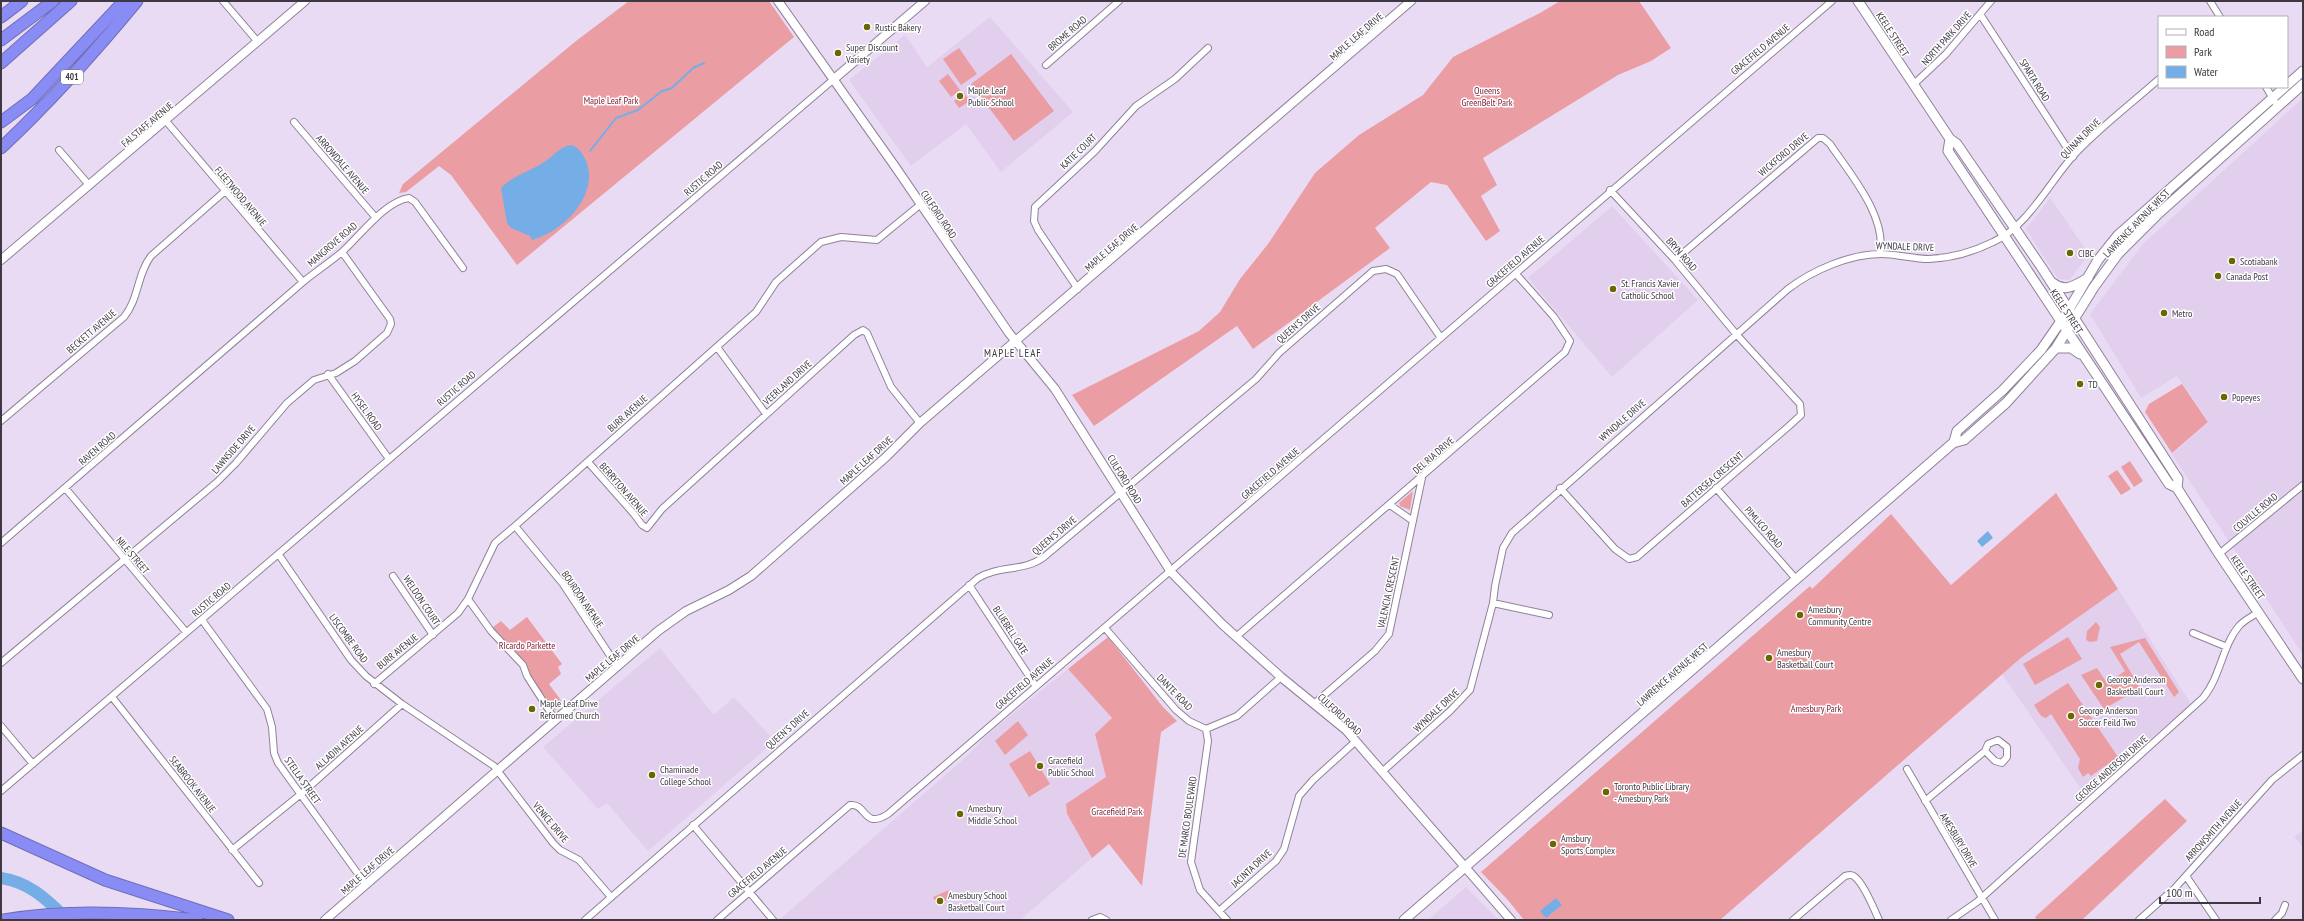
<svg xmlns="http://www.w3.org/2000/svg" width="2304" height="921" font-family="'PT Sans Narrow',sans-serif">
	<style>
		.built { fill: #e2cfee }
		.green { fill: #eb9da4 }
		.water { fill: #75aee7 }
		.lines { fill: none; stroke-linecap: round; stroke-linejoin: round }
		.stream { stroke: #75aee7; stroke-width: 2 }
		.river { stroke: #75aee7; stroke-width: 12 }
		.minor-casing { stroke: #8f8298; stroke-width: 8 }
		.tertiary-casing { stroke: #8f8298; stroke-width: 10 }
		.secondary-casing { stroke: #8f8298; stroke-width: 11 }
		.motorway-casing { stroke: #6f6fb6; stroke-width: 13 }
		.minor { stroke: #fff; stroke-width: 6 }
		.tertiary { stroke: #fff; stroke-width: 8 }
		.secondary { stroke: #fff; stroke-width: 9 }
		.motorway { stroke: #8a8cf5; stroke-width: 11 }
		.poi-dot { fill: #6a6700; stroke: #fff; stroke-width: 1.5 }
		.labels { text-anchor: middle; stroke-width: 3; stroke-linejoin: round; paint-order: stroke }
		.shield { fill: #fff; stroke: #77747a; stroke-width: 1 }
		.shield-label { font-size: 9px; font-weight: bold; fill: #3d3841 }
		.poi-label { font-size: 10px; fill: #3d3841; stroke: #fff; text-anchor: start }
		.street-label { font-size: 10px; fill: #3d3841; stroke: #fff }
		.park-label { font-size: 10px; fill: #7e1c31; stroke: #fff }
		.neighbourhood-label { font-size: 11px; letter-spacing: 1px; fill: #3d3841; stroke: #fff }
	</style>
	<rect width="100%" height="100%" fill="#eadbf4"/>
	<path class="built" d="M990 17 1073 112 1001 172 966 124 911 166 849 80 905 35 927 67Z
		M2303 98V655L2172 454 2209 422 2177 376 2141 398 2090 314 2143 244Z
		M2050 198 2089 254 2070 280 2058 279 2026 229Z
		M1612 206 1698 300 1612 377 1528 278Z
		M2118 589 2191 704 2085 795 2002 674 2022 657Z
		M660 648 714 715 734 697 775 741 648 851 607 803 598 809 543 747Z
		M1068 669 1112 718 1095 734 1106 777 1067 814 1092 858 1020 920H779L967 756 991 731Z
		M2303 830V847L2294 837Z
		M1466 887 1499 920H1428Z"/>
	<path class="green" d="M629 1H769L794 37 517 265 451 175 439 166 406 192 399 193 403 184 576 41Z
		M1560 1H1639L1671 48 1651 61 1618 75 1483 158 1497 185 1481 196 1500 231 1486 241 1447 185 1431 182 1375 228 1390 248 1253 349 1237 326 1094 426 1072 395 1199 331 1220 312 1240 279 1268 244 1315 173 1359 135 1423 95 1453 57 1540 13Z
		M959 48 977 74 961 85 943 59Z
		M1011 54 1054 111 1014 141 971 84Z
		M948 74 960 90 951 97 939 81Z
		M964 93 970 101 959 108 954 101Z
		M2185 382 2182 384 2208 422 2172 453 2145 412 2149 404Z
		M2130 461 2143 481 2134 487 2121 467Z
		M2117 470 2131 489 2121 495 2108 476Z
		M1413 491 1410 510 1400 506 1399 503Z
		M2056 493 2118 589 2022 657 1720 920H1524L1507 899 1481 872 1810 586 1812 589 1891 514 1951 585Z
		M527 617 562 664 558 667 561 674 549 684 563 703 555 710 492 628 501 621 510 630Z
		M2096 622 2100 627 2097 641 2090 642 2086 640 2087 631Z
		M1108 637 1163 707 1177 721 1161 732 1142 886 1109 844 1092 858 1067 814 1066 804 1106 777 1095 734 1112 718 1068 669Z
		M2068 637 2082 659 2035 685 2023 664Z
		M2145 638 2179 692 2174 697 2139 642 2120 654 2140 688 2104 709 2081 675 2097 668 2107 683 2125 671 2110 647Z
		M2068 683 2118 757 2091 776 2088 773 2083 777 2078 768 2080 759 2051 714 2046 718 2041 716 2034 705Z
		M1018 721 1028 735 1005 755 995 741Z
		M1030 751 1050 784 1029 797 1009 764Z
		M2165 799 2187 821 2082 920H2037L2035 917Z
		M949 890 953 897 937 905 933 897Z"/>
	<path class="water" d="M572 145C580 149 582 153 586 161 600 195 563 232 532 240L530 236 511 228 507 223 501 188C514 174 536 170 551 157 558 151 562 146 572 145Z
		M1988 531 1993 538 1982 547 1977 541Z
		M1556 898 1562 905 1546 918 1540 911Z"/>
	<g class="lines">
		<path class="stream" d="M590 151 616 118 638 110 662 91 672 88 693 68 704 63"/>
		<path class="river" d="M1 878C30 882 48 901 68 920"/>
		<g class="minor-casing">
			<path id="minor" d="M223 1 258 42
				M2210 1 2220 17
				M1980 14 2073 157
				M1046 65 1119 1
				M1913 85 1946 54 1991 1
				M2266 87 2278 107
				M166 121 303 282
				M294 122 376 218
				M59 150 89 185
				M1675 260 1818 138H1823L1830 144C1850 174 1887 216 1880 254
				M1078 289 1038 230 1034 221 1035 207 1095 151 1136 106 1175 79 1208 48
				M717 347 766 414
				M328 374 389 459
				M1 421 124 317C139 299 137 274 151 256L224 192
				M588 462 634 514 642 525 647 528 662 509 854 335 863 330 867 333 891 387 920 423
				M1560 488 1615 549 1629 559 1637 557 1789 426 1801 415 1800 404 1736 334 1675 260 1610 190
				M1716 488 1796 579
				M66 489 186 632
				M1390 505 1413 521
				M515 526 563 584 617 666
				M1 543 303 282C315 272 329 263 342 252 359 237 385 201 409 198L415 202 463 268
				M2219 554 2303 485
				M279 555 351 660 366 676 402 704 494 766 553 843 560 850 579 860 611 897
				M393 576 433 635
				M969 585 1035 685
				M468 599 491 631 523 665 527 676 552 715
				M1493 603 1549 615
				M202 620 267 709 272 727 274 753 278 763 366 885
				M1105 628 1176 710 1189 721 1206 729
				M2193 633 2227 647
				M1237 636 1565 352 1570 341 1554 317 1516 274
				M1 663 217 482 236 463 287 403 314 380 336 373 355 361 387 333 391 324 390 319 342 252
				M374 684 458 613 468 599 495 543 515 526 756 312 776 282 821 242 841 237 877 240 921 204
				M112 697 259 883
				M1315 703 1375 651 1389 634 1422 478
				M1 726 33 764
				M1206 729 1208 741 1191 862 1200 890 1227 920
				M1206 729 1237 716 1281 677
				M1907 769 1995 920
				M1383 771 1450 711 1470 690 1493 603 1495 586 1503 548 1512 533 1788 289C1813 270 1850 254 1881 254 1897 254 1913 259 1929 259 1951 258 1973 252 1993 242 2027 227 2049 183 2073 156 2099 128 2131 104 2159 79
				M1 791 834 79
				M1925 801 1985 751 1995 761 2002 763 2007 757V747L1998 740 1988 744 1985 751
				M693 825 773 920
				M232 850 301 794 402 704
				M2186 876 2216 920
				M1219 911 1276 861 1284 849 1299 796 1313 780 1356 741
				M585 920 978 578C999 565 1024 572 1044 557L1256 379 1279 353 1373 271 1386 269 1397 274 1441 338
				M717 920 850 805C867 803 863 830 888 814L1832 1
				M1092 920 1100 917 1106 920
				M1793 920 1845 876C1849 875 1853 874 1856 878 1865 886 1874 909 1879 920
				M1951 920 1977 902 2203 698C2221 676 2222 646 2239 626 2244 620 2253 616 2259 612
				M2139 920 2175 888 2272 780 2303 755
				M2275 920 2282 913 2285 905"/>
		</g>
		<g class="tertiary-casing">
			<path id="tertiary" d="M778 1 894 165 1009 333 1055 389 1171 572 1222 624 1281 677 1346 730 1511 920
				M834 79 925 1
				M1 260 305 1
				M325 920 658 631 686 611 729 590 751 576 886 457 920 423 1411 1"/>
		</g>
		<g class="secondary-casing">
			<path id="secondary" d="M1858 1 1950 139 1957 144 2042 268 2178 479 2177 488
				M2287 85 2303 71
				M1950 139 1948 151 2169 484 2177 488 2219 554 2303 679
				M2053 283C2066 293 2075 285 2088 278
				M2056 348H2071L2080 354
				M1954 442 1957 431 2003 390 2041 350 2068 311 2098 260 2118 235 2285 87
				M1404 920 1953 443 1964 440 2006 403 2056 348 2094 287 2118 254 2157 215 2303 84"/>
		</g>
		<g class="motorway-casing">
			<path id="motorway" d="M1 17 22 1
				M1 40 53 1
				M1 63 71 1
				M1 122 32 99 124 1
				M1 148C50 102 94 53 137 1
				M1 833 105 880 228 920
				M4 920C67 909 133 912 197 920"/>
		</g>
		<use href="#minor" class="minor"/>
		<use href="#tertiary" class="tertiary"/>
		<use href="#secondary" class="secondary"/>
		<use href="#motorway" class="motorway"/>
	</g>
	<g class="poi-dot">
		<circle cx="867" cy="27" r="4"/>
		<circle cx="838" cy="53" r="4"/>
		<circle cx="960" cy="96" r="4"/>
		<circle cx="2070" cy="253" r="4"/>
		<circle cx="2232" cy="261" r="4"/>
		<circle cx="2218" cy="276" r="4"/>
		<circle cx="1613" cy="289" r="4"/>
		<circle cx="2164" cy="313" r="4"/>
		<circle cx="2080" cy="384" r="4"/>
		<circle cx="2224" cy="397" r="4"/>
		<circle cx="1800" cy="615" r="4"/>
		<circle cx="1769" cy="658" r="4"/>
		<circle cx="2099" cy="685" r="4"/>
		<circle cx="532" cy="709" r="4"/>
		<circle cx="2071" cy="716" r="4"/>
		<circle cx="1040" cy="766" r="4"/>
		<circle cx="652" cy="775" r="4"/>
		<circle cx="1606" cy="792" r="4"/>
		<circle cx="960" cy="814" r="4"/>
		<circle cx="1553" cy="844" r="4"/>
		<circle cx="940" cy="901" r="4"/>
	</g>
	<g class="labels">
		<rect class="shield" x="61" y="70" width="22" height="14" rx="3"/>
		<g class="shield-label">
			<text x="72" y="80">401</text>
		</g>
		<g class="poi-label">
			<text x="875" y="31">Rustic Bakery</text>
			<text x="846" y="51">Super Discount<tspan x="846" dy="12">Variety</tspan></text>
			<text x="968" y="94">Maple Leaf<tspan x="968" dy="12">Public School</tspan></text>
			<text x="2078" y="257">CIBC</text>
			<text x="2240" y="265">Scotiabank</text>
			<text x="2226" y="280">Canada Post</text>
			<text x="1621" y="287">St. Francis Xavier<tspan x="1621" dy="12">Catholic School</tspan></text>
			<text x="2172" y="317">Metro</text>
			<text x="2088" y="388">TD</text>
			<text x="2232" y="401">Popeyes</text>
			<text x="1808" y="613">Amesbury<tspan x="1808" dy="12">Community Centre</tspan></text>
			<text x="1777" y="656">Amesbury<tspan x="1777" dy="12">Basketball Court</tspan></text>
			<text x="2107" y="683">George Anderson<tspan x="2107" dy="12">Basketball Court</tspan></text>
			<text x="540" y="707">Maple Leaf Drive<tspan x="540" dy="12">Reformed Church</tspan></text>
			<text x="2079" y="714">George Anderson<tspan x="2079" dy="12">Soccer Feild Two</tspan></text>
			<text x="1048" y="764">Gracefield<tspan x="1048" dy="12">Public School</tspan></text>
			<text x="660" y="773">Chaminade<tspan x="660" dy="12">College School</tspan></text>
			<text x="1614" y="790">Toronto Public Library<tspan x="1614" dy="12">- Amesbury Park</tspan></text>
			<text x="968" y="812">Amesbury<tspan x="968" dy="12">Middle School</tspan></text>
			<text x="1561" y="842">Amsbury<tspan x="1561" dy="12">Sports Complex</tspan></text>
			<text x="948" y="899">Amesbury School<tspan x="948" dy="12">Basketball Court</tspan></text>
		</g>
		<g class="street-label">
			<text transform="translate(1067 33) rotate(-41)" y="4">BROME ROAD</text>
			<text transform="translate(1893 34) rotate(57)" y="4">KEELE STREET</text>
			<text transform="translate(1356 36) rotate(-41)" y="4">MAPLE LEAF DRIVE</text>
			<text transform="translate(1946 38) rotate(-48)" y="4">NORTH PARK DRIVE</text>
			<text transform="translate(1760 49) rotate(-40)" y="4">GRACEFIELD AVENUE</text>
			<text transform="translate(2035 80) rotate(58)" y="4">SPARTA ROAD</text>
			<text transform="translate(147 124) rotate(-40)" y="4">FALSTAFF AVENUE</text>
			<text transform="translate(2080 138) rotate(-45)" y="4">QUINAN DRIVE</text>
			<text transform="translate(1078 151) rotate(-44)" y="4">KATIE COURT</text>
			<text transform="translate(1783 154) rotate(-40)" y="4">WICKFORD DRIVE</text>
			<text transform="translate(343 164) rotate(49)" y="4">ARROWDALE AVENUE</text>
			<text transform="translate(703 178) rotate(-41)" y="4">RUSTIC ROAD</text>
			<text transform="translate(241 196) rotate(50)" y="4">FLEETWOOD AVENUE</text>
			<text transform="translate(939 214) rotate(56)" y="4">CULFORD ROAD</text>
			<text transform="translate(2136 223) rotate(-46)" y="4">LAWRENCE AVENUE WEST</text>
			<text transform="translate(332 244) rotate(-41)" y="4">MANGROVE ROAD</text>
			<text transform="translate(1905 246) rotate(2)" y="4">WYNDALE DRIVE</text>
			<text transform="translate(1111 247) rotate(-41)" y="4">MAPLE LEAF DRIVE</text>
			<text transform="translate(1682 254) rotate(49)" y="4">BRYN ROAD</text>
			<text transform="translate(1515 261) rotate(-41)" y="4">GRACEFIELD AVENUE</text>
			<text transform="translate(2067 311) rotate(57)" y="4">KEELE STREET</text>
			<text transform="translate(1298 323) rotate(-41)" y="4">QUEEN'S DRIVE</text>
			<text transform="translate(91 331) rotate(-41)" y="4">BECKETT AVENUE</text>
			<text transform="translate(787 382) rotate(-42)" y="4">VEERLAND DRIVE</text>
			<text transform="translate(456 388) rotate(-41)" y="4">RUSTIC ROAD</text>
			<text transform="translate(367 411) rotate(54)" y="4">HYSEL ROAD</text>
			<text transform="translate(627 413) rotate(-42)" y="4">BURR AVENUE</text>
			<text transform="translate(1622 420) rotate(-41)" y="4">WYNDALE DRIVE</text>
			<text transform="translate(97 448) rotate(-41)" y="4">RAVEN ROAD</text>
			<text transform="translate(233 449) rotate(-49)" y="4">LAWNSIDE DRIVE</text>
			<text transform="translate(1433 455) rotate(-41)" y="4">DEL RIA DRIVE</text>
			<text transform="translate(866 460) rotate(-42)" y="4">MAPLE LEAF DRIVE</text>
			<text transform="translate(1270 473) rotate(-41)" y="4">GRACEFIELD AVENUE</text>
			<text transform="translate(1125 479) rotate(58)" y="4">CULFORD ROAD</text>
			<text transform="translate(1712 479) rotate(-41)" y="4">BATTERSEA CRESCENT</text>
			<text transform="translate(624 489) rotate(49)" y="4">BERRYTON AVENUE</text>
			<text transform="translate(2255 512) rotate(-40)" y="4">COLVILLE ROAD</text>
			<text transform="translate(1764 527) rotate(49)" y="4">PIMLICO ROAD</text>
			<text transform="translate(1054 535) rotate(-40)" y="4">QUEEN'S DRIVE</text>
			<text transform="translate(133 555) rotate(50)" y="4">NILE STREET</text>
			<text transform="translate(2248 577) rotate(55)" y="4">KEELE STREET</text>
			<text transform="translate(1388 592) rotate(-78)" y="4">VALENCIA CRESCENT</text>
			<text transform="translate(211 599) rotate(-40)" y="4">RUSTIC ROAD</text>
			<text transform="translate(583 599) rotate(56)" y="4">BOURDON AVENUE</text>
			<text transform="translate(422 600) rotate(56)" y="4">WELDON COURT</text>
			<text transform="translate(1011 630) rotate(57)" y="4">BLUEBELL GATE</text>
			<text transform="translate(349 638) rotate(54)" y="4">LISCOMBE ROAD</text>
			<text transform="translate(397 651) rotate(-39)" y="4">BURR AVENUE</text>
			<text transform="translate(612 658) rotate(-40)" y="4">MAPLE LEAF DRIVE</text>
			<text transform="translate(1672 674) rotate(-41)" y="4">LAWRENCE AVENUE WEST</text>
			<text transform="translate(1024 683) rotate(-41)" y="4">GRACEFIELD AVENUE</text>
			<text transform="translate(1175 692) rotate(46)" y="4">DANTE ROAD</text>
			<text transform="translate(1436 710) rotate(-43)" y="4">WYNDALE DRIVE</text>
			<text transform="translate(1340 714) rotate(43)" y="4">CULFORD ROAD</text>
			<text transform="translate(787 729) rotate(-41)" y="4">QUEEN'S DRIVE</text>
			<text transform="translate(339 747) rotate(-42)" y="4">ALLADIN AVENUE</text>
			<text transform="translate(2111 768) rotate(-42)" y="4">GEORGE ANDERSON DRIVE</text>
			<text transform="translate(303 780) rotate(55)" y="4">STELLA STREET</text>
			<text transform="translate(193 784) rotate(52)" y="4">SEABROOK AVENUE</text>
			<text transform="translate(1187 817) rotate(-82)" y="4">DE MARCO BOULEVARD</text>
			<text transform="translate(551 822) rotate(50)" y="4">VENICE DRIVE</text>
			<text transform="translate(2213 830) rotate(-48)" y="4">ARROWSMITH AVENUE</text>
			<text transform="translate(1959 840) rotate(59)" y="4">AMESBURY DRIVE</text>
			<text transform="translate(1251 868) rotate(-43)" y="4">JACINTA DRIVE</text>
			<text transform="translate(367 870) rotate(-41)" y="4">MAPLE LEAF DRIVE</text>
			<text transform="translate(757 872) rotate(-40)" y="4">GRACEFIELD AVENUE</text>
		</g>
		<g class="park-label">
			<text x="1487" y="94">Queens<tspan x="1487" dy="12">GreenBelt Park</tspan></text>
			<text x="611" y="104">Maple Leaf Park</text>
			<text x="527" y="649">RIcardo Parkette</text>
			<text x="1816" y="712">Amesbury Park</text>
			<text x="1117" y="815">Gracefield Park</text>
		</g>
		<g class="neighbourhood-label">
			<text x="1013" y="357">MAPLE LEAF</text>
		</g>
	</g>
	<rect width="2304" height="921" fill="none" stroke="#3d3841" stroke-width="4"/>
	<rect x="2158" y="16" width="130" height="72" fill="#ffffff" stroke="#b1afb3"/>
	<rect x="2166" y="29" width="20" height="6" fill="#ffffff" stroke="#b1afb3"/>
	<text x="2194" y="36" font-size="12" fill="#3d3841">Road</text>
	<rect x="2166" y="46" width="20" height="12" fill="#eb9da4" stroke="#b1afb3"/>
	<text x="2194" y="56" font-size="12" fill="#3d3841">Park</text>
	<rect x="2166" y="66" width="20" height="12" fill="#75aee7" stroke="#b1afb3"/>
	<text x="2194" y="76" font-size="12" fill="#3d3841">Water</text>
	<path d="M2160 897v6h100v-6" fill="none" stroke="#3d3841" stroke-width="2"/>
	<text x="2166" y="897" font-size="12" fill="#3d3841" stroke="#ffffff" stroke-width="3" paint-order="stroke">100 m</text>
</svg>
